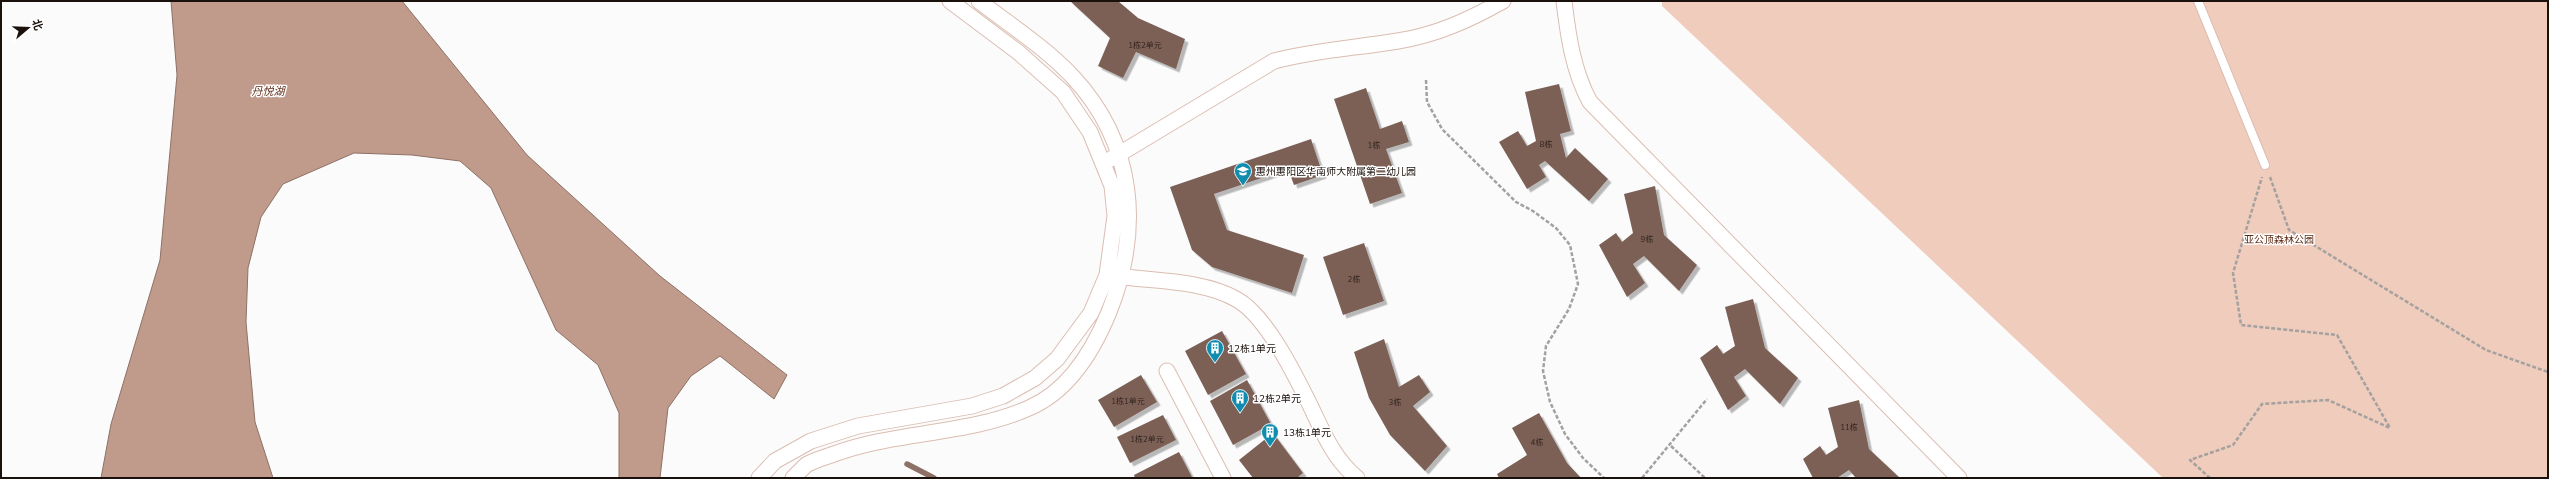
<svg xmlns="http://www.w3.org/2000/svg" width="2549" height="479" font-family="'Nunito Sans','Noto Sans SC',sans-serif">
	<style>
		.green { fill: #f0ccbd }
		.water { fill: #c09b8c; stroke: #8e7166 }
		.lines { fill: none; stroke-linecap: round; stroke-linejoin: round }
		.stream { stroke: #8e7166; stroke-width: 5.5 }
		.building { fill: #7b6157; filter: url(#shadow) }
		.lane-casing { stroke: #dbbdb2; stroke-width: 10 }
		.street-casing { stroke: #dbbdb2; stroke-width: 17 }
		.path { stroke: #a4a19f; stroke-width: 2.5; stroke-dasharray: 4 2; stroke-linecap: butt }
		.lane { stroke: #fff; stroke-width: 8 }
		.street { stroke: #fff; stroke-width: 15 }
		.labels { text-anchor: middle; stroke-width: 3; stroke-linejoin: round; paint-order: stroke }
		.number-label { font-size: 8px; fill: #32241f }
		.poi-label { font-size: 10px; fill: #1a100c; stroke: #fff; text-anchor: start }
		.park-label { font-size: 10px; fill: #5e2d18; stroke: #fff }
		.water-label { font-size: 11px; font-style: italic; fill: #602f1a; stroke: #fff }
	</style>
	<defs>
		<filter id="shadow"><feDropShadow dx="3.5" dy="3.5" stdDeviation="0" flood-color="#0004"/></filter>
	</defs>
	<rect width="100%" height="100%" fill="#fbfbfb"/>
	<path class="green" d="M1662 1H2548V478H2163L1662 6Z"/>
	<path class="water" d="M171 1H402L527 155 660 276 787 375 774 399 720 356 691 376 668 408 660 478H619V413L598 365 556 330 491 188 460 161 412 155 354 153 283 184 261 217 248 268 246 322 255 422 273 478H101L111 424 160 260 177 75Z"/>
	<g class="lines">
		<path class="stream" d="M907 464 934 478"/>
	</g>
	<path class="building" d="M1070 1H1118L1138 18 1185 39 1176 69 1136 52 1123 78 1098 66 1110 38Z
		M1559 84 1571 131 1560 134 1566 158 1575 148 1608 179 1589 201 1545 161 1539 165 1546 177 1527 189 1499 142 1518 131 1527 146 1536 141 1525 92Z
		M1366 88 1380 129 1402 121 1409 142 1386 149 1402 193 1370 204 1334 99Z
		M1311 139 1323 175 1294 185 1288 169 1214 194 1227 230 1304 255 1292 293 1212 267 1192 250 1170 187Z
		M1655 186 1664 235 1697 265 1679 291 1644 256 1633 264 1645 283 1627 297 1599 245 1616 233 1622 242 1633 233 1624 194Z
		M1364 243 1384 301 1343 315 1323 257Z
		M1753 299 1765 348 1798 378 1780 404 1745 369 1734 377 1746 396 1728 410 1700 358 1717 345 1723 354 1735 346 1725 307Z
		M1222 331 1246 374 1208 395 1185 351Z
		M1384 339 1399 387 1419 375 1430 392 1413 406 1447 446 1425 471 1390 435 1369 398 1354 352Z
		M1141 375 1157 402 1114 427 1098 400Z
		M1247 380 1271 424 1233 445 1210 401Z
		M1859 400 1869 449 1900 478H1856L1849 470 1837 478H1813L1803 459 1820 446 1826 455 1838 447 1828 408Z
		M1539 413 1567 463 1581 478H1499L1497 474 1527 455 1512 428Z
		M1163 415 1176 440 1130 463 1117 437Z
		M1273 433 1303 473 1297 478H1253L1239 460Z
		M1179 452 1192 477 1135 478 1134 475Z"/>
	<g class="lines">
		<g class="lane-casing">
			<path id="lane" d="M2198 1 2265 165"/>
		</g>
		<g class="street-casing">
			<path id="street" d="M1564 1C1568 35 1573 71 1590 102L1959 478
				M1111 159 1274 61C1315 50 1356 48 1398 41 1436 35 1469 20 1503 1
				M1111 275C1152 282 1200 279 1236 299 1266 315 1295 375 1310 405 1323 432 1333 458 1357 478
				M1167 371 1223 478
				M759 478 775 461 811 441 858 426 972 406 1003 396 1035 378 1057 359 1091 313 1107 275 1115 216 1112 186 1090 132 1063 92 1018 52 950 1
				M793 478C797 474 802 469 806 465 814 460 826 457 834 454 896 431 968 435 1029 408 1069 391 1093 351 1109 312 1142 229 1135 144 1073 77 1046 48 1010 25 979 1"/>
		</g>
		<path class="path" d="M1426 80 1427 102 1442 129 1516 202 1533 211 1556 228 1570 245 1578 284 1569 309 1546 346 1543 371 1550 402 1565 434 1583 458 1604 478
			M2270 177 2289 230 2486 350 2548 372
			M1671 446 1705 478
			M1642 478 1707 399
			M2210 478 2190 460 2233 445 2262 404 2328 400 2390 428 2337 335 2241 325 2233 273 2262 177"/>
		<use href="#lane" class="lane"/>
		<use href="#street" class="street"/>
	</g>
	<defs>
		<g id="school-pin" transform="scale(0.9)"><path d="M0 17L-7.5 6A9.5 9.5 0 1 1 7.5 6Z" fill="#108dae" stroke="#fff"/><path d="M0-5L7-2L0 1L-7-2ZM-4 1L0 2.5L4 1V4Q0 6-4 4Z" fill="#fff"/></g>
		<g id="building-pin" transform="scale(0.9)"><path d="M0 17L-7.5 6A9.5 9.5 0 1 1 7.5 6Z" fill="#108dae" stroke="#fff"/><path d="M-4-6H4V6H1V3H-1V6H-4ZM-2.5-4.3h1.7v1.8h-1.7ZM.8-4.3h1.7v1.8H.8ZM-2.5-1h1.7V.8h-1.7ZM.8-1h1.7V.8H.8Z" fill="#fff"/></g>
	</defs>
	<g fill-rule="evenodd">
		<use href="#school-pin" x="1243" y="171"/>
		<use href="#building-pin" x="1215" y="348"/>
		<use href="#building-pin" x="1240" y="398"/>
		<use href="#building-pin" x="1270" y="432"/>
	</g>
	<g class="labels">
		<g class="number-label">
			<text x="1145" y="48">1栋2单元</text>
			<text x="1546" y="147">8栋</text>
			<text x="1374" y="148">1栋</text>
			<text x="1647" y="242">9栋</text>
			<text x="1354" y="282">2栋</text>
			<text x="1128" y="404">1栋1单元</text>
			<text x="1395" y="405">3栋</text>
			<text x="1849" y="430">11栋</text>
			<text x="1147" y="442">1栋2单元</text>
			<text x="1537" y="445">4栋</text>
		</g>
		<g class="poi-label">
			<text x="1256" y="175">惠州惠阳区华南师大附属第二幼儿园</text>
			<text x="1228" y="352">12栋1单元</text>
			<text x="1253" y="402">12栋2单元</text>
			<text x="1283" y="436">13栋1单元</text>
		</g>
		<g class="park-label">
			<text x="2279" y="243">亚公顶森林公园</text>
		</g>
		<g class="water-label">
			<text x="268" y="95">丹悦湖</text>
		</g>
	</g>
	<rect width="2549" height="479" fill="none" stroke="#1a100c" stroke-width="4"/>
	<g transform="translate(28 28) rotate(71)" stroke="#ffffff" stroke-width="3" paint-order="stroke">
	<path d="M0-3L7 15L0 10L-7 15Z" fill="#1a100c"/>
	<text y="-6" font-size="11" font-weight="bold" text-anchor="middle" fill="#1a100c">北</text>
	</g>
</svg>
